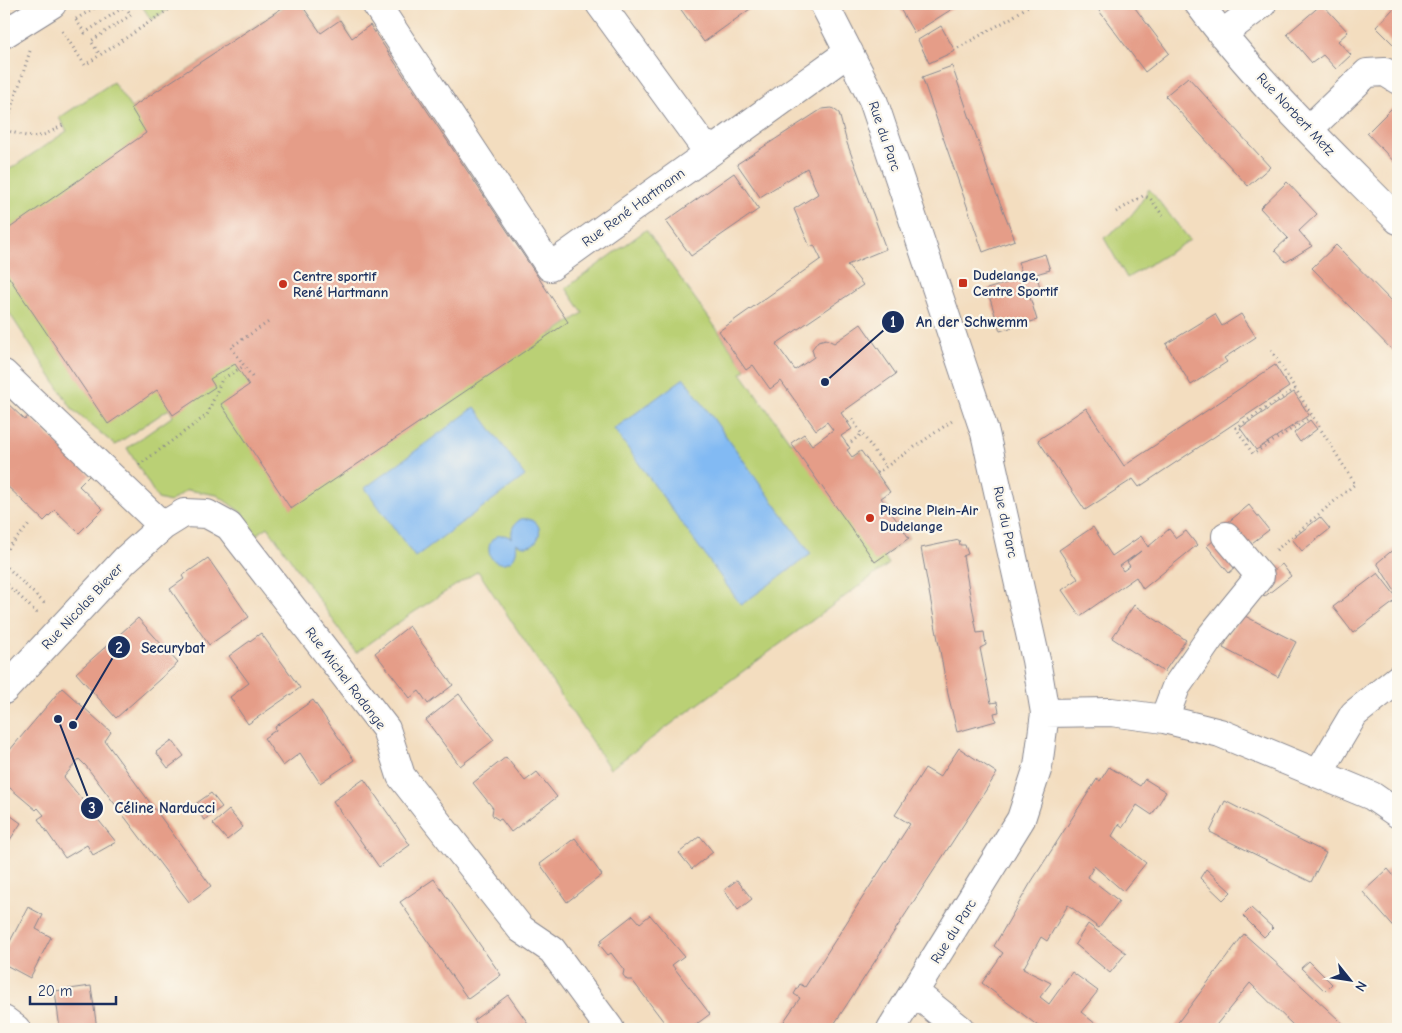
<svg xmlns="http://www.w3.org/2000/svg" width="1402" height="1033" font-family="'Comic Neue',sans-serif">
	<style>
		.green { fill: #bad074; stroke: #6a8069 }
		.water { fill: #82baf3; stroke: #4e74a8 }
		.building { fill: #e59d88; fill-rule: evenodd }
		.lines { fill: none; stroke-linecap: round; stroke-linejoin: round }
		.minor-casing { stroke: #87868e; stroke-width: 30 }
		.path { stroke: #87868e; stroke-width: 3; stroke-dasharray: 1 4; stroke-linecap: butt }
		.minor { stroke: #fff; stroke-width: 28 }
		.poi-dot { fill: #c8321e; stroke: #fbf7ec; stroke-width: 2 }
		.labels { text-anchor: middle; stroke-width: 4.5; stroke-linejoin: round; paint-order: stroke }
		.street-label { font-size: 14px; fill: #1b2f5e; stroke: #fbf7ec }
		.poi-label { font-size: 14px; font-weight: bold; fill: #1b2f5e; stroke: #fbf7ec; text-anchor: start }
		.leader { fill: none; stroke: #1b2f5e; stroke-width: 2 }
		.callout-dot { fill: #1b2f5e; stroke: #fbf7ec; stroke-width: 2 }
		.mark-label { font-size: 15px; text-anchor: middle; font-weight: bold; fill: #fff }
		.callout-label { font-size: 15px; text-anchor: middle; font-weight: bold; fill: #1b2f5e; stroke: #fbf7ec; stroke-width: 4.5; stroke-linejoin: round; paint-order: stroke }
	</style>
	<rect width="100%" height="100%" fill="#fbf7ec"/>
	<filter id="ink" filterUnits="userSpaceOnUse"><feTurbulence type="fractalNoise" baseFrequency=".02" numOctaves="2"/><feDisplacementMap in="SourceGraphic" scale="10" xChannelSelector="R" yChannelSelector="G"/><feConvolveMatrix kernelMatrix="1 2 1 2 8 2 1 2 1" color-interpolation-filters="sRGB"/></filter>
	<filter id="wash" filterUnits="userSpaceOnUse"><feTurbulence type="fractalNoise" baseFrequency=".0096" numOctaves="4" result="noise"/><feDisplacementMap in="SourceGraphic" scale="20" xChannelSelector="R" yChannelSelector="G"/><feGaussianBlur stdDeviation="1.12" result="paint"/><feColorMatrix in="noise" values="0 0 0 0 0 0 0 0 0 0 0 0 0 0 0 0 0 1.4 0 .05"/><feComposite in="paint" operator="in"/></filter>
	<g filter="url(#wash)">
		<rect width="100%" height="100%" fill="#f3ddbf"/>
		<path class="green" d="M141 4H177L151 20Z
			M288 4H301L321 33 340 20 550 335 583 313 566 288 646 230 746 370 741 373 791 443 804 434 812 445 852 457 861 451 890 492 881 498 909 538 884 556 889 564 610 769 478 571 408 616 356 653 268 527 256 535 242 513 217 495 187 490 170 502 158 499 127 448 173 416 169 409 115 445 73 410 4 305V173L67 131 59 118 113 82 131 108Z
			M1149 189 1190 240 1127 278 1104 238C1128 221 1134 214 1149 189Z"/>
		<path class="water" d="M684 378 811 554 741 605 614 429Z
			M475 407 525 476 415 557 365 488Z
			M521 519C551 515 541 558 516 543 521 569 487 569 489 548 489 545 491 540 494 538 500 533 506 535 512 538 511 529 513 524 521 519Z"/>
		<g id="blocks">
			<path class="building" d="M288 4H301L321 33 340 20 352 38 370 25 568 322 291 509 221 404 249 385 235 364 210 379 215 387 173 415 157 390 108 424 4 270V232L146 133 131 108Z
				M677 4H757L704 42Z
				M904 4H960L914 33 899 7Z
				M1094 4H1132L1169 53 1145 72Z
				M1322 4 1348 32 1338 41 1351 55 1336 69 1323 55 1312 63 1287 34Z
				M1394 8 1398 12V49L1376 27Z
				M941 26 955 51 929 63 918 40Z
				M952 66 993 185 1015 240 983 252 922 77Z
				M1188 77 1270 167 1248 186 1165 96Z
				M1394 106 1398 111V166L1367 133Z
				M832 108 839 113 847 143 886 249 847 265 863 285 776 344 795 370 814 357 812 349 818 341 826 339 834 343 861 324 896 374 841 413 852 429 841 436 850 448 847 450 852 457 861 451 890 492 881 498 909 538 875 562 791 443 804 434 812 445 833 430 827 422 816 430 781 381 770 389 753 365 746 370 719 331 821 259 814 245 810 247 794 209 818 194 807 168 760 197 737 164 822 109Z
				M734 173 759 209 691 256 666 221Z
				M1287 182 1317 214 1299 231 1312 246 1286 262 1275 250 1288 238 1260 208Z
				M1336 245 1398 308V356L1312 268Z
				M1045 254 1050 270 1036 274 1041 290 1029 294 1037 320 1000 331 987 289 1023 278 1018 262Z
				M1215 314 1222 326 1241 314 1256 337 1224 358 1227 362 1191 385 1166 344Z
				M1275 365 1289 387 1139 487 1133 479 1085 510 1038 440 1086 408 1124 466Z
				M1294 392 1309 415 1256 450 1240 428Z
				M4 400 25 420 28 416 90 475 79 486 103 509 79 533 55 510 44 521 4 483Z
				M1310 420 1317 429 1300 442 1294 433Z
				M1249 505 1269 530 1240 552 1221 528Z
				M1320 517 1330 529 1302 551 1292 539Z
				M1093 527 1112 556 1141 536 1148 547 1169 529 1176 538 1186 531 1197 545 1143 589 1136 577 1080 616 1062 590 1078 579 1059 550ZM1141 551 1127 562 1130 566 1123 571 1120 566Z
				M1220 535 1242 562 1229 573 1207 546Z
				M959 540 960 545H965L968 554 963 556 977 633 984 632 986 645 980 648 991 703 997 702 999 712 994 713 996 721 957 732 948 694 921 548Z
				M1395 548 1398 553V592L1396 593 1377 563Z
				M208 558 249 617 209 645 170 589 184 579 182 576Z
				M1282 564 1291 576 1264 597 1255 585Z
				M1378 573 1398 599 1353 633 1333 607Z
				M1134 605 1186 640 1164 672 1112 638Z
				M1241 614 1296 642 1278 677 1223 648Z
				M138 618 178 663 116 718 76 673Z
				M409 626 453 685 428 704 419 691 410 698 375 653Z
				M261 633 300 688 248 724 230 697 249 683 229 656Z
				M62 688 111 732 105 741 211 886 189 902 86 766 79 759 64 777 116 842 93 855 87 845 65 858 38 819 44 815 38 808 36 810 4 783V757Z
				M459 694 494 740 460 766 426 720Z
				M313 700 354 760 320 783 300 753 283 766 264 738 276 730 275 727Z
				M172 740 184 756 168 768 156 752Z
				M959 748 997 773 831 1029H791L782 1024 800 998 794 994 800 984 805 987 910 824 895 815 925 768 940 777Z
				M506 757 525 781 537 772 557 797 511 832 501 819 499 820 494 817 492 814 493 808 473 783Z
				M1109 767 1140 786 1145 779 1166 792 1152 815 1137 805 1123 827 1119 824 1112 836 1146 863 1123 891 1094 866 1088 877 1119 901 1099 928 1068 905 1047 941 1041 937 1023 969 1051 983 1040 997 1049 1004 1072 972 1098 991 1081 1012 1102 1029H1042L982 983 1003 953 994 946 1030 884 1097 779 1100 781Z
				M364 779 410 845 379 867 333 801Z
				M211 793 222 807 204 820 194 805Z
				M1225 801 1326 853 1311 882 1210 832Z
				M229 810 243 827 227 840 213 824Z
				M4 811 21 823 4 849Z
				M700 836 713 852 692 869 679 853Z
				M575 838 602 875 567 902 540 864Z
				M1206 869 1231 892 1223 900 1200 878Z
				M1388 869 1398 881V932L1363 892Z
				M434 879 501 975 468 999 400 902Z
				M737 880 752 899 738 910 724 890Z
				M28 907 43 915 36 929 51 937 30 978 4 964V953Z
				M1251 908 1273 928 1264 937 1243 916Z
				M633 915 640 923 650 915 684 956 672 965 710 1014 690 1029H667V1026L632 980H627L623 975 624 970 611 953 608 955 599 944 602 942 601 940Z
				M1088 924 1126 953 1110 973 1075 944Z
				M1244 934 1272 959 1349 1029H1297L1250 983 1213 1029H1173Z
				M1309 961 1332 984 1325 991 1301 968Z
				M91 986 97 1029H60L55 991Z
				M508 995 530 1026 526 1029H480L474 1020Z"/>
		</g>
	</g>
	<g filter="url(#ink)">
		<use href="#blocks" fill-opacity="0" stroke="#87868e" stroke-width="1"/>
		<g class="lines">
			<g class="minor-casing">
				<path id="minor" d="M376 4 550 267 716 148 702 144 600 4
					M824 4 873 100 985 433 1036 660 1045 713 1038 767 1021 819 891 1029
					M1199 4C1257 82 1330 151 1398 220
					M4 34 52 4
					M1222 34 1262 4
					M1309 129 1367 73 1385 72 1398 80
					M716 148 849 52
					M4 374 163 526
					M4 690 125 560 163 526 184 513 207 514 229 526 386 729 401 776 521 929 552 950 610 1029
					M1045 713 1111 712 1164 719 1220 733 1372 796 1398 814
					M1164 719 1176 687 1212 635 1260 576 1226 536
					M1319 773 1354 714 1398 679
					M914 992 960 1029
					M4 1020 16 1029"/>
			</g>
			<path class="path" d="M76 19 101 4
				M76 20 85 33 125 6 131 15 91 41 100 55
				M62 31 85 65 177 4
				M958 48 1011 18 1031 4
				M5 130C34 139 37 140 63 125
				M4 133 30 51
				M1116 212 1143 196 1150 198 1163 216
				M1271 350 1355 484 1275 551
				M252 377 231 347 270 321
				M1295 389 1236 428 1253 454 1312 416
				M848 422 852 419 862 434
				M847 445 862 434 886 467
				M139 465 207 415 222 379 244 366
				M877 473 952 421
				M4 552 30 524
				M4 564 46 605
				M4 581 38 614"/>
			<use href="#minor" class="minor"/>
		</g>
	</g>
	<g class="poi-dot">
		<rect x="958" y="278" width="10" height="10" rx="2.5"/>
		<circle cx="283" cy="284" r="5"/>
		<circle cx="870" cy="518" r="5"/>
	</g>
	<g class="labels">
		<g class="street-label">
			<text transform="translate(1296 114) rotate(47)" y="5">Rue Norbert Metz</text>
			<text transform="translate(885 136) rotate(71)" y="5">Rue du Parc</text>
			<text transform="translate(633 207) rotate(-36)" y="5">Rue René Hartmann</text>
			<text transform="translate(1006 522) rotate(78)" y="5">Rue du Parc</text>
			<text transform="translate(82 606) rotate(-47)" y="5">Rue Nicolas Biever</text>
			<text transform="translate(346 678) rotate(53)" y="5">Rue Michel Rodange</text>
			<text transform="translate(953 931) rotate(-58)" y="5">Rue du Parc</text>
		</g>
		<g class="poi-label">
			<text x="973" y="280">Dudelange,<tspan x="973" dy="16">Centre Sportif</tspan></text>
			<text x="293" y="281">Centre sportif<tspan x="293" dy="16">René Hartmann</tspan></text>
			<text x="880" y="515">Piscine Plein-Air<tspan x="880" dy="16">Dudelange</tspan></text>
		</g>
	</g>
	<path class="leader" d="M825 382L893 322M73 725L119 647M58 719L92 808"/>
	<g class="callout-dot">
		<circle cx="825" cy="382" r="5"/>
		<circle cx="73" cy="725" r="5"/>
		<circle cx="58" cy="719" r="5"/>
		<circle cx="893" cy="322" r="12"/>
		<circle cx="119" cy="647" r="12"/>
		<circle cx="92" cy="808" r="12"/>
	</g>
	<g class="mark-label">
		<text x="893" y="327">1</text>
		<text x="119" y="653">2</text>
		<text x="92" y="813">3</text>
	</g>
	<g class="callout-label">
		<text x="972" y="327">An der Schwemm</text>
		<text x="173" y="653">Securybat</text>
		<text x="165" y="813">Céline Narducci</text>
	</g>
	<rect width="1402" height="1033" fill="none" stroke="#fbf7ec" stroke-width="20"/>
	<g transform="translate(1350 980) rotate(120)" stroke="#fbf7ec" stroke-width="4" paint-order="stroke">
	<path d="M0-4L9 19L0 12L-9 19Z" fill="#1b2f5e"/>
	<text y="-8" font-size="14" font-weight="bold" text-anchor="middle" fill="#1b2f5e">N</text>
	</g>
	<path d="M30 996v8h86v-8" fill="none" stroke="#1b2f5e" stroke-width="2.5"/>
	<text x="38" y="996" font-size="15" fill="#1b2f5e" stroke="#fbf7ec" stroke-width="4" paint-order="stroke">20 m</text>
</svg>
